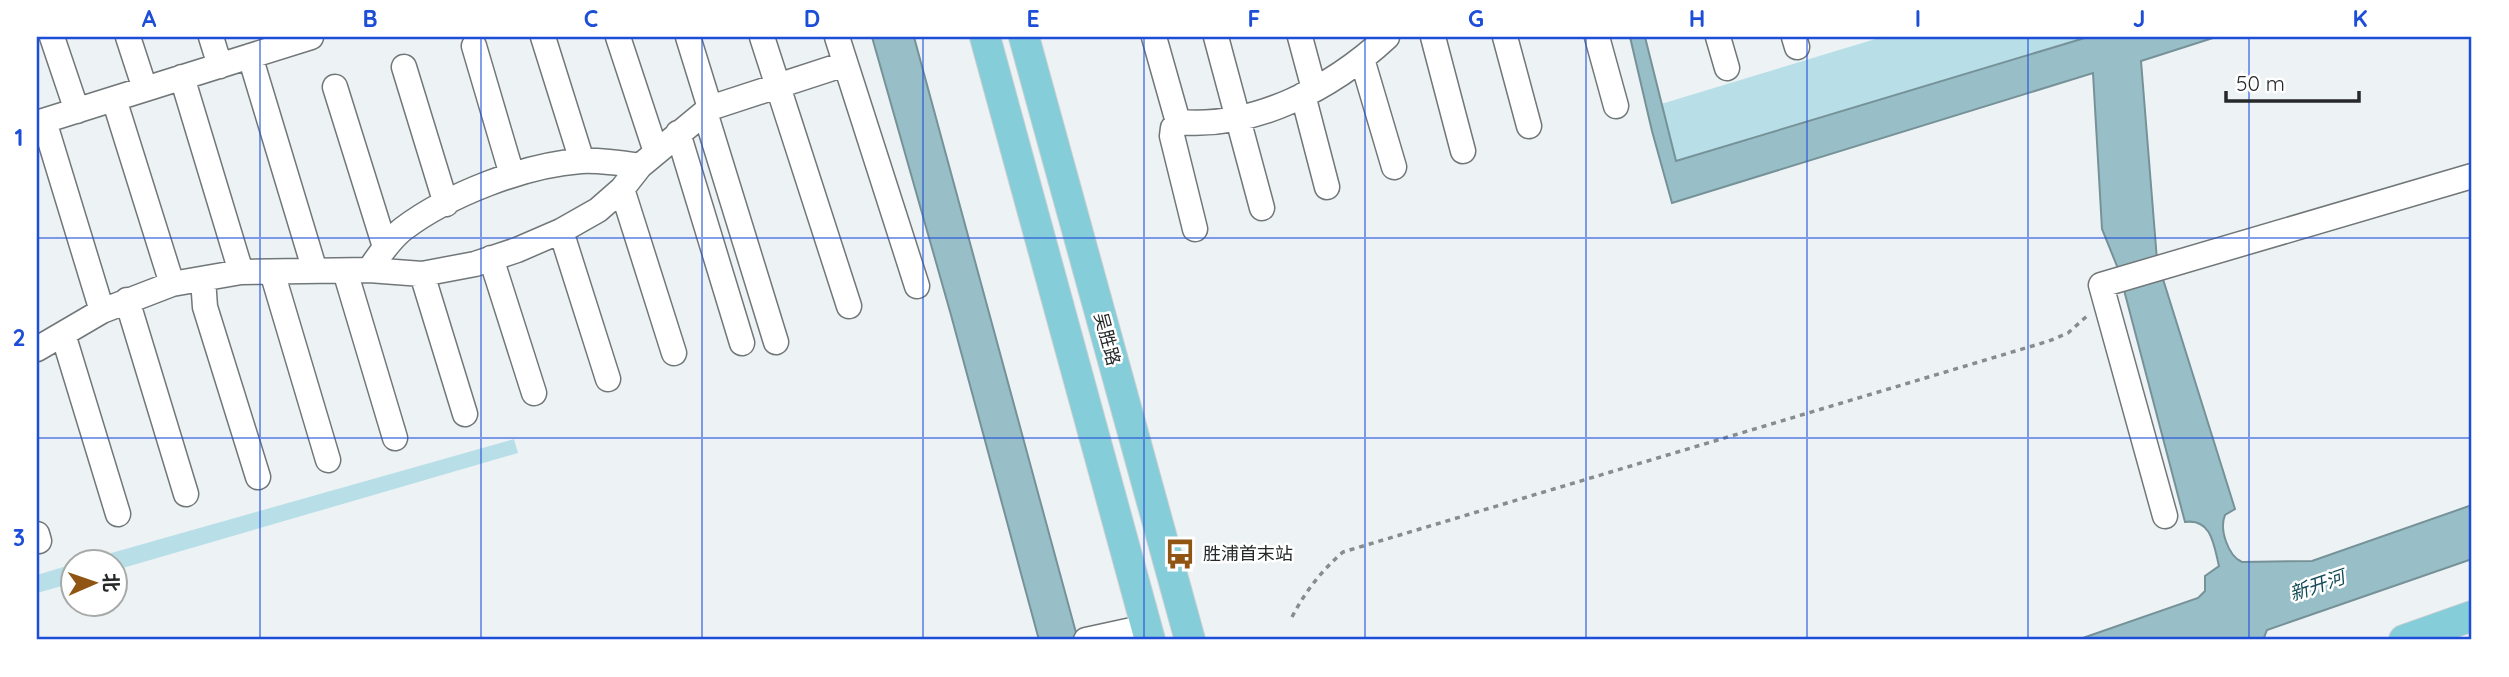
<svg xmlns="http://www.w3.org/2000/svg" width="2509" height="677" font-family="Quicksand,'Noto Sans SC',sans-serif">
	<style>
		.green { fill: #b8dfe7 }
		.water { fill: #98bfc8; stroke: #769298; stroke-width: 2 }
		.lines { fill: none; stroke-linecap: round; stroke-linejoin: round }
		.minor-casing { stroke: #717778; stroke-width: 27 }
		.major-casing { stroke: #cfd0d0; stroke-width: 32 }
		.path { stroke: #898c8e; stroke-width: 3.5; stroke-dasharray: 5 5; stroke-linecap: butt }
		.minor { stroke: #fff; stroke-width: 24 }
		.major { stroke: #86cdda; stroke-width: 30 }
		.grid { fill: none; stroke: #1d4ed8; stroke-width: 2; stroke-opacity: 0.55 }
		.labels { text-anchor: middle; stroke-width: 5; stroke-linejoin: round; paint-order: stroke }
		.street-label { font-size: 18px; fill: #262829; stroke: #fff }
		.poi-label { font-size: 18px; fill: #262829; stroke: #fff; text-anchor: start }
		.water-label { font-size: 19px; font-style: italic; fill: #124b56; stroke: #fff }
		.neatline { fill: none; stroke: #1d4ed8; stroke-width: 2.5 }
		.grid-label { font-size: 23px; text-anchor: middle; font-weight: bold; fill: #1d4ed8 }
	</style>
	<rect width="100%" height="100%" fill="#edf3f5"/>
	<path class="green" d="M1882 37H2088L1676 161 1661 104Z
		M514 439 518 453 116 570V562L83 561Z
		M73 564V583L37 593V575Z"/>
	<path class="water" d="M872 37H914L1078 640H1039L951 315Z
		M1630 37H1645L1676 161 2088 37H2216L2141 61 2157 260 2235 509 2225 515C2219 529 2228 556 2242 562L2312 561 2472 505V559L2267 630 2263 640H2077L2198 598 2205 591V576L2219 566C2214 546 2212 518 2185 522L2119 271 2102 229 2093 73 1672 203 1652 131Z"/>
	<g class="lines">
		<g class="minor-casing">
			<path id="minor" d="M52 37 77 111
				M128 37 145 89
				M211 37 220 66
				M543 37 582 161
				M618 37 656 152
				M688 37 710 108
				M762 37 849 306
				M837 37 917 286
				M1154 37 1178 122 1173 128 1172 136 1195 229
				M1216 37 1262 208
				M1300 37 1314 89
				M1433 37 1463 151
				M1505 37 1529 126
				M1597 37 1616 106
				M1718 37 1727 68
				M1794 37 1797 47
				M474 46 512 175
				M250 56 315 271
				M1362 59 1394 167
				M404 67 446 204
				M182 77 241 272
				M335 87 385 247
				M1303 95 1327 187
				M114 99 172 284
				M705 112 776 342
				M44 121 102 311
				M1178 122C1255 129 1332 88 1387 37
				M37 123 311 37
				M678 133 742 343
				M622 189 674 353
				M561 231 608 379
				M491 258 534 393
				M369 270C379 256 389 240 403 229 448 195 524 165 581 161 601 160 620 163 640 166
				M345 271 395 438
				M272 272 328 460
				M422 274 465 414
				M203 279 205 307 258 477
				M127 300 186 494
				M63 334 118 514
				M37 349 102 311 172 284 241 272 369 270 422 274 475 264 517 250 561 231 598 210 622 189 640 166 710 108 845 64
				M2165 516 2101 285 2472 176
				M37 534 39 541
				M1086 640 1146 627"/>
		</g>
		<g class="major-casing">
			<path id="major" d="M985 37 1150 640
				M1024 37 1190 640
				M2404 640 2472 616"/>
		</g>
		<path class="path" d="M1292 617C1305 592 1321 571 1343 552L2049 341 2068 333 2087 316"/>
		<use href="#minor" class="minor"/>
		<use href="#major" class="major"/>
	</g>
	<path class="grid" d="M260 37V640M481 37V640M702 37V640M923 37V640M1144 37V640M1365 37V640M1586 37V640M1807 37V640M2028 37V640M2249 37V640M37 238H2472M37 438H2472"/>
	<defs>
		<g id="bus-bare" transform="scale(2.415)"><path d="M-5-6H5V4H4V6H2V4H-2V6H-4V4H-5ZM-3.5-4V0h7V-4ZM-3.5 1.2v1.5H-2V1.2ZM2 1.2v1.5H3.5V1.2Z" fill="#905512" stroke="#fff" stroke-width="2.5" paint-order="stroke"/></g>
	</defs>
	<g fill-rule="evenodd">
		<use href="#bus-bare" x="1180" y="554"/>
	</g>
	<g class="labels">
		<g class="street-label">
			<text transform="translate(1107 339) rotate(75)" y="6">吴胜路</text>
		</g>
		<g class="poi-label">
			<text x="1203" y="560">胜浦首末站</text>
		</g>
		<g class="water-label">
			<text transform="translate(2317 585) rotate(-19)" y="7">新开河</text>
		</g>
	</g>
	<rect width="2509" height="677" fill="none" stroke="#ffffff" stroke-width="77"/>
	<g transform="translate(94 583) rotate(88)"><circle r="33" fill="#ffffff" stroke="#a8a9a9" stroke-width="2"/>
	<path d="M0-5L12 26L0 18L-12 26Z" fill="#905512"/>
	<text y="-10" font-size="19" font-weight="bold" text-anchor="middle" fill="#262829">北</text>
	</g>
	<path d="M2226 91v10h133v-10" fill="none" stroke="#262829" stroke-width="3.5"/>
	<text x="2236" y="91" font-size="21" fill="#262829" stroke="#ffffff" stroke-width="5" paint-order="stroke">50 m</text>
	<rect x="38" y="38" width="2432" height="600" class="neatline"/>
	<g class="grid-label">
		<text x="149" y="27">A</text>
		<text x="370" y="27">B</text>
		<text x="591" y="27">C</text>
		<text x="812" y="27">D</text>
		<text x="1033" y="27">E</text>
		<text x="1254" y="27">F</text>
		<text x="1476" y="27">G</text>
		<text x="1697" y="27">H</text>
		<text x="1918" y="27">I</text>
		<text x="2139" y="27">J</text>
		<text x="2360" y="27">K</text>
		<text x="19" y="146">1</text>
		<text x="19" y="346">2</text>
		<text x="19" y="546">3</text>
	</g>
</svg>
